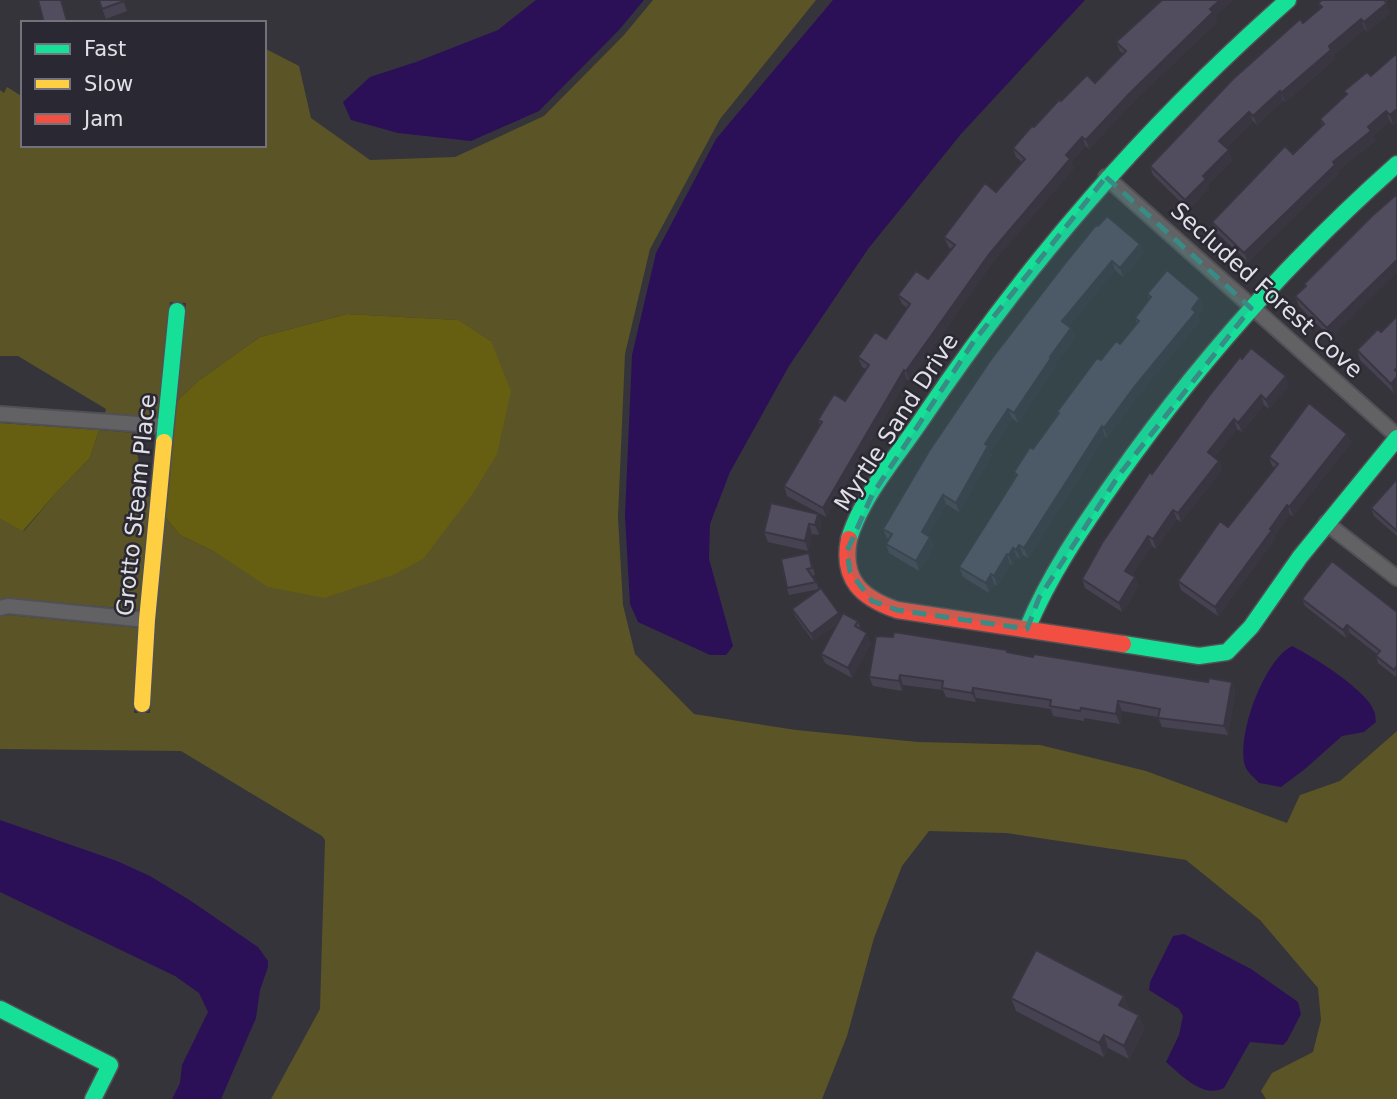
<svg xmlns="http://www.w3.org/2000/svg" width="1397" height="1099" font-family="'DejaVu Sans',sans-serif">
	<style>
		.green { fill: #5b5427 }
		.forest { fill: #665e10 }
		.water { fill: #2c1057 }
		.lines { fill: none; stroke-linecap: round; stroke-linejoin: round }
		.street-casing { stroke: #515055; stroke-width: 18 }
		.fast-casing { stroke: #515055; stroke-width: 19 }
		.slow-casing { stroke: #515055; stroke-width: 19 }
		.jam-casing { stroke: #515055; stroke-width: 19 }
		.street { stroke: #626265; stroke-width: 14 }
		.fast { stroke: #16e098; stroke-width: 16 }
		.slow { stroke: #ffcf43; stroke-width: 16 }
		.jam { stroke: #f24e42; stroke-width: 16 }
		.wall { fill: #474251 }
		.shaded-wall { fill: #393642 }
		.building { fill: #524d5e; stroke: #393642; stroke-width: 2 }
		.marked { fill: #398b86; fill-opacity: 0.2; stroke: #398b86; stroke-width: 5; stroke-dasharray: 14 9; stroke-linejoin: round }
		.labels { text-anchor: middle; stroke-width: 5; stroke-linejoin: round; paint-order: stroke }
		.street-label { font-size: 23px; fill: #e1e0e6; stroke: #2a2832 }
	</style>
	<rect width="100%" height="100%" fill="#35343a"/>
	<path class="green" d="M653 0H816L720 119 650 249 625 354 618 517 623 605 635 654 694 714 796 730 918 742 1040 745 1146 771 1287 823 1300 795 1340 781 1397 731V1099H1266L1261 1091 1272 1073 1313 1052 1321 1020 1318 988 1260 920 1186 860 1006 833 929 831 902 866 874 938 847 1036 822 1099H271L320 1009 325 840 322 836 181 751 0 749V617L8 615 138 628 134 713H150L155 620 165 517 180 535 215 552 491 341 457 320 347 314 260 337 198 381 177 401 186 303 170 302 159 417 105 413 106 409 18 356H0V90L4 93 7 87 23 97V145H264V48L299 66 311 118 370 160 455 157 544 116 624 35Z
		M99 430 148 434 137 452 144 491 151 499 140 610 10 598 0 600V519L24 531 55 494 90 458Z"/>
	<path class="forest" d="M347 314 458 320 491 341 511 391 497 454 472 495 423 559 393 575 324 598 268 587 215 552 180 535 165 517 177 401 198 381 260 337Z
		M0 423 99 430 90 458 55 494 23 531 0 519Z"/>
	<path class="water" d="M536 0H644L619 30 539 111 471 141 398 133 351 120 343 102 370 77 416 62 498 30Z
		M833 0H1085L961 134 868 249 789 366 730 472 710 524 709 559 733 646 726 655H710L638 622 630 604 625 516 632 355 656 253 716 139Z
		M1292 646C1312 656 1367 690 1374 711 1376 715 1375 718 1376 722L1364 732 1342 736 1305 769 1281 787 1259 783C1255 778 1247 772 1245 766 1236 736 1264 660 1292 646Z
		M0 820 117 861 150 876 191 901 258 947 268 961V967L260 990 256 1018 221 1099H172L180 1083 182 1065 208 1012 199 993 175 976 0 892Z
		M1184 934 1251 969 1298 1002 1301 1014 1287 1041 1283 1045 1250 1042 1224 1088C1203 1099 1180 1074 1166 1062L1179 1035 1183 1016 1179 1009 1149 990 1150 982 1173 936Z"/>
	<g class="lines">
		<g class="street-casing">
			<path id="street" d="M1106 177 1397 436
				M0 414 166 426
				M1326 523 1397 578
				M0 608 8 606 147 620"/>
		</g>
		<g class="fast-casing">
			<path id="fast" d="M164 442 177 311
				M849 539C862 496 895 459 920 422 1027 263 1144 127 1288 0
				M1027 629C1049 576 1081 529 1114 482 1196 365 1290 259 1397 164
				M1123 644 1199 656 1227 652 1251 627 1300 557 1397 438
				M0 1009 110 1065 93 1099"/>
		</g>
		<g class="slow-casing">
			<path id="slow" d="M142 704 147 620 164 442"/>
		</g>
		<g class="jam-casing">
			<path id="jam" d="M849 539C841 580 862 598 897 610L1123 644"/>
		</g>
		<use href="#street" class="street"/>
		<use href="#fast" class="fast"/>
		<use href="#slow" class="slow"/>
		<use href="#jam" class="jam"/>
	</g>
	<path class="wall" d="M99 0H123L127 11 106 19Z
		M1388 0 1386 1 1390 13 1367 32 1365 29 1333 55 1335 59 1312 79 1285 102 1283 100 1257 125 1253 121 1226 148 1232 160 1208 184 1209 188 1189 210 1153 175 1150 166 1303 23 1320 8 1318 3Z
		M1215 17 1217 22 1132 103 1089 149 1086 146 1071 162 1074 168 993 262 909 381 907 379 826 517 787 496 784 486 820 426 818 420 845 401 866 369 862 367 858 357 886 339 907 308 902 304 898 295 928 279 951 249 948 246 944 237 996 192 1022 162 1016 157 1013 148 1061 101 1095 83 1123 54 1120 51 1116 42Z
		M1397 53V122L1393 125 1390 121 1373 136 1375 141 1337 171 1338 174 1248 262 1216 232 1212 222 1293 154 1322 126 1320 119 1346 95 1344 91 1371 76Z
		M1372 216 1331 338 1299 306 1295 296 1305 287 1304 284Z
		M1098 226 1140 244 1144 253 1123 277 1115 270 1069 326 1071 328 1075 337 1054 365 1055 367 1018 423 1012 418 990 451 992 455 959 512 946 504 928 535 934 546 919 571 889 553 886 544 889 539 887 538 883 529Z
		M1147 294 1200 298 1204 308 1197 316 1199 322 1138 395 1107 438 1105 436 1028 558 1023 555 1020 559 1017 557 1012 565 1010 564 997 586 994 584 989 593 963 577 959 567 1016 478 1014 472 1033 449 1058 414 1057 412 1101 360 1120 344 1137 324 1135 318 1149 300Z
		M1397 316V390L1394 393 1360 360 1357 350 1381 332Z
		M1289 386 1269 409 1264 405 1242 432 1237 429 1214 458 1219 461 1222 470 1181 522 1177 519 1156 549 1152 546 1132 575 1139 586 1122 612 1085 588 1082 579 1152 474 1209 396Z
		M1347 434 1351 443 1293 516 1290 514 1274 536 1275 539 1218 616 1181 590 1178 581 1228 527 1275 468 1272 466 1269 457Z
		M1397 479V536L1374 516 1371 508Z
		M818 514 821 523 819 535 812 534 808 551 768 542 764 532Z
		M811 560 815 575 812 576 816 582 819 589 789 595 787 588Z
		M1302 599 1397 612 1396 677 1378 663 1376 656 1377 654 1350 633 1346 638 1305 606Z
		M792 609 858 621 861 630 871 643 852 678 825 663 821 654 839 622 813 641 795 616Z
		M1007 650 1008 652 1033 657 1208 682H1232L1235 692 1228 735 1162 727 1158 717 1122 711 1120 724 1084 718V721L1053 716 1051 709 976 698V702L946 697 943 690 903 685 902 691 873 686 869 677Z
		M1124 996 1129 1009 1128 1010 1139 1015 1144 1029 1129 1059 1108 1048 1104 1057 1016 1011 1011 998Z"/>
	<path class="shaded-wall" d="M1220 0H1234L1215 17 1217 22 1132 103 1089 149 1086 140 1210 9Z
		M1387 3 1390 13 1367 32 1364 22Z
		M1361 19 1365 29 1333 55 1335 59 1285 102 1281 93 1329 46Z
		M1280 91 1283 100 1257 125 1253 116Z
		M1397 109V122L1393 125 1390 115Z
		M1386 111 1390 121 1373 136 1375 141 1337 171 1338 174 1248 262 1244 253 1333 162Z
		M1249 112 1253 121 1223 151 1219 141Z
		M1082 137 1086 146 1071 162 1074 168 993 262 909 381 906 371 990 253 1066 155Z
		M1229 150 1232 160 1208 184 1209 188 1189 210 1185 200 1203 176Z
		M1140 244 1144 253 1123 277 1120 268Z
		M1397 260V273L1331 338 1327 328Z
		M1112 261 1115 270 1066 331 1062 321Z
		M1200 298 1204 308 1197 316 1199 322 1138 395 1107 438 1104 428Z
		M1071 328 1075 337 1054 365 1055 367 1018 423 1014 413 1050 357Z
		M904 370 907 379 826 517 823 508Z
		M1286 376 1289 386 1269 409 1266 400Z
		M1397 377V390L1394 393 1391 384Z
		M1261 395 1264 405 1242 432 1238 423Z
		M1008 409 1012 418 990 451 992 455 959 512 956 503 985 444Z
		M1234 419 1237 429 1211 462 1208 452Z
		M1102 426 1105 436 1028 558 1024 548Z
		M1347 434 1351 443 1293 516 1289 507Z
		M1219 461 1222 470 1181 522 1178 513Z
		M943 495 946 504 925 541 922 532Z
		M1287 505 1290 514 1274 536 1275 539 1218 616 1215 607Z
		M1173 510 1177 519 1156 549 1153 539Z
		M818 514 821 523 819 535 815 525Z
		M809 524 812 534 808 551 805 541Z
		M1148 536 1152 546 1129 580 1125 571Z
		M930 537 934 546 919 571 916 561Z
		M1019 545 1023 555 1020 559 1016 550Z
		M1013 548 1017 557 1012 565 1009 555Z
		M1007 554 1010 564 997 586 994 576Z
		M991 574 994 584 989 593 986 583Z
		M1135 577 1139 586 1122 612 1119 603Z
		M839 613 842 619 813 641 811 634Z
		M1347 625 1350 633 1346 638 1343 630Z
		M867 633 871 643 852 678 848 668Z
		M900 675 903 685 902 691 899 681Z
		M1232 682 1235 692 1228 735 1224 726Z
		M973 688 976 698V702L972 693Z
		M1118 701 1122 711 1120 724 1116 714Z
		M1124 996 1129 1009 1124 1018 1119 1005Z
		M1139 1015 1144 1029 1129 1059 1124 1046Z
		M1104 1035 1108 1048 1104 1057 1099 1043Z"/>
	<path class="building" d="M38 0H61L67 21 62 23H44Z
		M99 0H123L124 1 102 9Z
		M1162 0H1220L1210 9 1213 12 1129 94 1086 140 1082 137 1066 155 1070 159 990 253 906 371 904 370 823 508 784 486 822 422 818 420 834 394 845 401 869 365 858 357 875 332 886 339 910 304 898 295 916 271 928 279 955 245 944 237 985 183 996 192 1025 159 1013 148 1032 126 1034 127 1059 100 1061 101 1087 75 1095 83 1126 51 1116 42Z
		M1322 0H1384L1387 3 1364 22 1361 19 1329 46 1331 50 1281 93 1280 91 1253 116 1249 112 1219 141 1229 150 1203 176 1206 179 1185 200 1150 166 1233 79 1300 19 1303 23 1322 7 1318 3Z
		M1397 53V109L1390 115 1386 111 1368 127 1371 131 1333 162 1335 165 1244 253 1212 222 1285 146 1293 154 1324 124 1320 119 1347 94 1344 91 1367 72 1371 76Z
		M1397 194V260L1327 328 1295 296 1306 286 1304 284 1372 216Z
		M1107 216 1140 244 1120 268 1112 261 1062 321 1071 328 1050 357 1051 358 1014 413 1008 409 985 444 988 446 956 503 943 495 922 532 930 537 916 561 886 544 892 534 883 529 929 451 992 358 1066 262 1096 225 1098 226Z
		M1167 270 1200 298 1192 309 1196 312 1135 386 1104 428 1102 426 1024 548 1019 545 1016 550 1013 548 1009 555 1007 554 994 576 991 574 986 583 959 567 1017 475 1014 472 1030 447 1033 449 1059 413 1057 412 1097 358 1101 360 1116 341 1120 344 1139 321 1135 318 1151 297 1147 294Z
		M1397 316V368L1395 370 1397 372V377L1391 384 1357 350 1378 329 1381 332Z
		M1251 348 1286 376 1266 400 1261 395 1238 423 1234 419 1208 452 1219 461 1178 513 1173 510 1153 539 1148 536 1125 571 1135 577 1119 603 1082 579 1102 543 1150 472 1152 474 1209 396 1240 357 1242 359Z
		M1309 403 1347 434 1289 507 1287 505 1270 529 1272 530 1215 607 1178 581 1220 521 1228 527 1278 464 1269 457Z
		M1397 479V531L1371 508Z
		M771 503 818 514 815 525 809 524 805 541 764 532Z
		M809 553 812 568 807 569 816 582 787 588 781 559Z
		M1332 561 1397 612V669L1396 667 1394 670 1376 656 1380 651 1347 625 1343 630 1302 599Z
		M821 588 839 613 811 634 792 609Z
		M843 613 858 621 855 626 867 633 848 668 821 654Z
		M894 632 1007 650V652L1033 657 1034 654 1208 682 1209 678 1232 682 1224 726 1158 718 1160 709 1118 701 1116 714 1081 708 1080 711 1050 706 1051 700 973 688 972 693 942 688 943 681 900 675 899 681 869 677 876 636 893 637Z
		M1036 950 1124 996 1119 1005 1139 1015 1124 1046 1104 1035 1099 1043 1011 998Z"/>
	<path class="marked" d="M1106 177 1251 308 1119 475 1039 598 1027 629 897 610 872 601 850 572 847 551 872 495 974 341Z"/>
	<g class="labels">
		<g class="street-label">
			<text transform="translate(1267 290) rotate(42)" y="8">Secluded Forest Cove</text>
			<text transform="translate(896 422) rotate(-57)" y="8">Myrtle Sand Drive</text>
			<text transform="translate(136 505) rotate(-84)" y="8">Grotto Steam Place</text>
		</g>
	</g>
	<rect x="21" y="21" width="245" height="126" fill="#2a2832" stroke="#73727a" stroke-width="2"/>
	<rect x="35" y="44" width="35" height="10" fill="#16e098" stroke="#73727a" stroke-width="2"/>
	<text x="84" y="56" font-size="21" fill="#e1e0e6">Fast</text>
	<rect x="35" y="79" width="35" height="10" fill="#ffcf43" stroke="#73727a" stroke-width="2"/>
	<text x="84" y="91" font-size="21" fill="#e1e0e6">Slow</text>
	<rect x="35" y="114" width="35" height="10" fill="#f24e42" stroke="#73727a" stroke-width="2"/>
	<text x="84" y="126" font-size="21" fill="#e1e0e6">Jam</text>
</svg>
